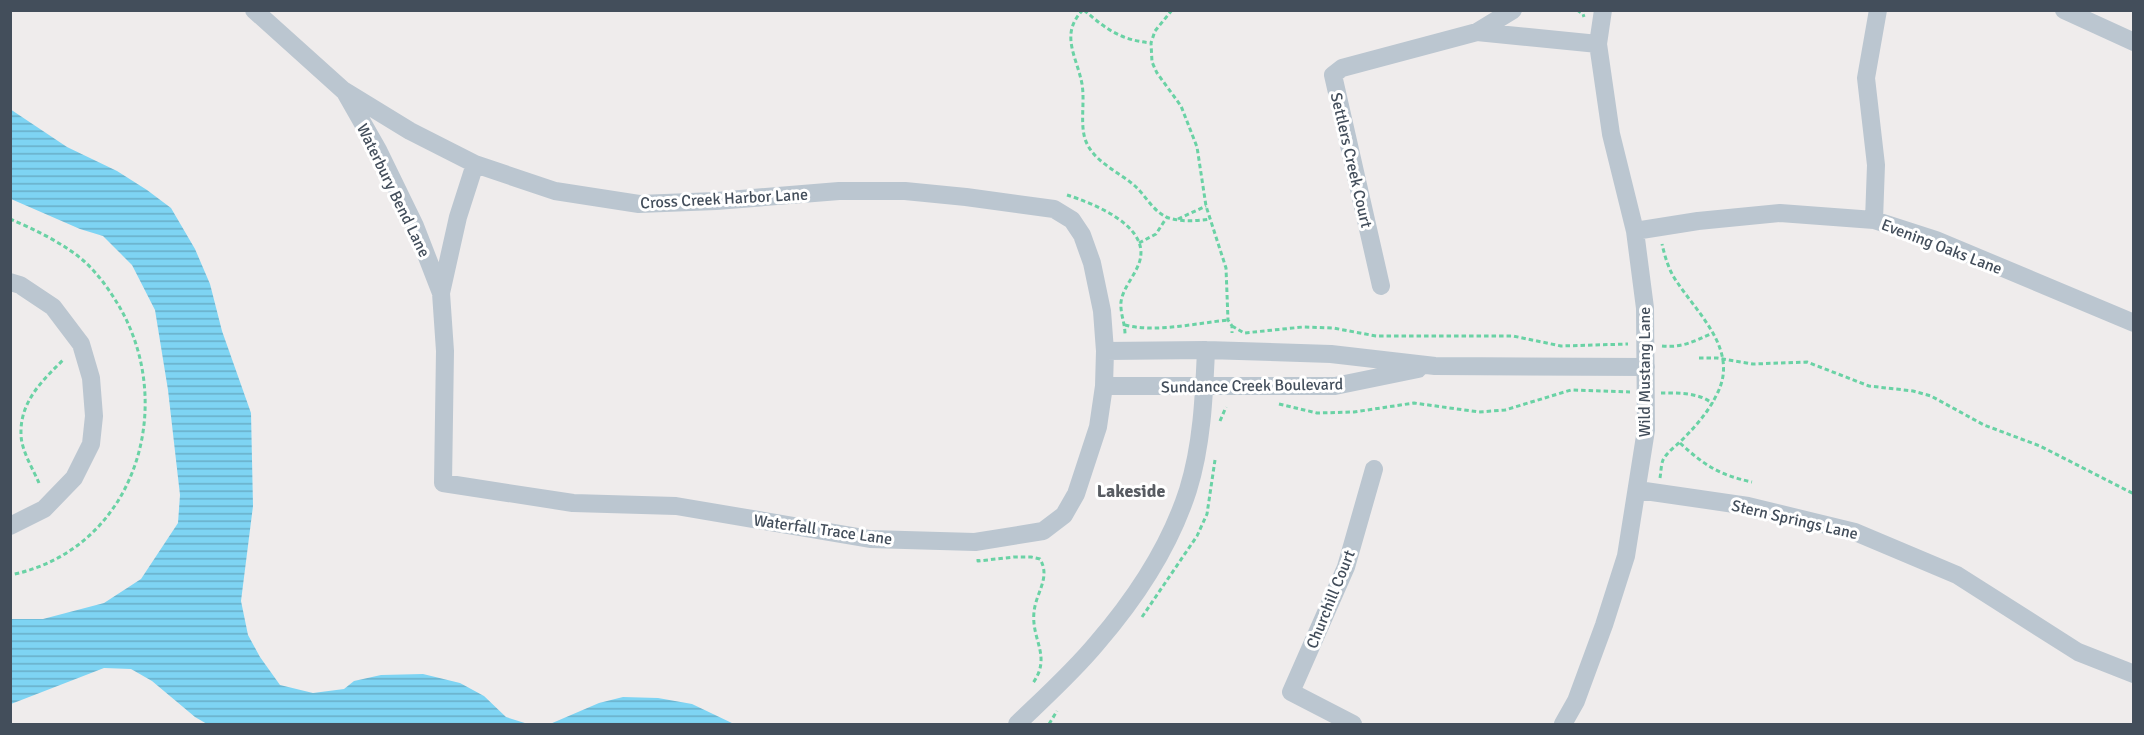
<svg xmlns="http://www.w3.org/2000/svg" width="2144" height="735" font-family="Signika,sans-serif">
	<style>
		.water { fill: url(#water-rules) }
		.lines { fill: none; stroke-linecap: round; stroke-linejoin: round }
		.path { stroke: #6ad2a5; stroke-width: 3; stroke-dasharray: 4.5 3; stroke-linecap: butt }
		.minor { stroke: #bbc6d0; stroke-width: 18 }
		.labels { text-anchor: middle; stroke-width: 6; stroke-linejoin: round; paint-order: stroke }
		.street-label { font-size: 16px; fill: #434e5b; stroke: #fff }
		.neighbourhood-label { font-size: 18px; font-weight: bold; fill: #585c62; stroke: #fff }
	</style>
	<defs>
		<pattern id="water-rules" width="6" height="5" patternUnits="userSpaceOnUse" patternTransform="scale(1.5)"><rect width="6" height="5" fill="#7ed4f3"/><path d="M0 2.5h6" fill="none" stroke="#69aec8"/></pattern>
	</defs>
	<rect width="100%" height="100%" fill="#efecec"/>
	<path class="water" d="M10 109 67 147 117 171 147 190 171 208 195 249 210 284 222 331 251 413 253 506 241 601 248 635 260 657 280 685 313 693 344 689 354 681 381 675 423 674 460 683 484 696 506 717 528 724H207L195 717 152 681 131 669 104 668 11 704V619H43L104 603 141 579 178 523 180 495 168 390 155 310 132 265 103 236 80 229 11 199Z
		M623 697 658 698 692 704 734 724H538H550L599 703Z"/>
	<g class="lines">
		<path class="path" d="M1083 10C1059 34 1077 57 1082 84 1085 102 1080 122 1085 139 1093 162 1118 171 1135 186 1146 196 1154 213 1169 218 1182 222 1197 221 1210 219
			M1084 10C1107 30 1121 40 1151 43
			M1172 10 1155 31 1151 43 1152 62 1157 73 1181 106 1197 147 1206 206 1226 268 1228 320 1232 326V333
			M1577 10 1583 14 1584 17
			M1067 195C1092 203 1149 225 1140 260 1136 275 1123 287 1121 302 1120 313 1125 323 1125 334
			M10 219C34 229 67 245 86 263 99 275 110 291 119 306 179 409 133 551 10 575
			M1178 219 1206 206
			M1139 243 1156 234 1167 217
			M1125 325C1154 333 1198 323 1228 320
			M1232 326 1244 333 1303 327 1333 328 1376 336H1513L1561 346 1628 344
			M1662 346C1683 348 1694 341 1713 333
			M1699 358H1717L1753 364 1807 362 1869 386 1913 391 1931 396 1984 425 2040 446 2134 494
			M1661 393C1677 393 1699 392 1713 404
			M1279 404 1317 413 1354 412 1414 403 1479 412 1505 410 1571 390 1630 392
			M1220 421 1226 407
			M1680 443C1704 465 1719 475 1752 482
			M1660 478C1661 472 1661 465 1663 460 1667 452 1676 446 1682 440 1697 425 1709 411 1718 392 1738 350 1699 315 1677 282 1669 271 1665 257 1662 244
			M39 483C33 469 21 450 21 434 20 401 43 380 64 359
			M978 559V561L1014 557H1031L1040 559C1051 578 1036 592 1034 612 1031 640 1052 656 1033 683
			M1142 617 1197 536 1207 514 1215 460
			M1049 724 1057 711"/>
		<path class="minor" d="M254 10 343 90 410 131 475 164 555 191 639 204 716 201 839 191H905L966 197 1054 209 1072 220 1082 235 1092 263 1102 311 1105 351 1104 386 1098 427 1076 494 1064 515 1043 531 975 542 870 539 676 506 573 503 443 483 445 351 441 293 458 217 475 164
			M2064 10 2134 42
			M1477 32 1513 10
			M345 92 378 150 415 226 441 293
			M1874 220 1876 165 1866 78 1878 10
			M1635 231 1698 221 1780 213 1874 220 1936 240 2134 323
			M10 282 20 285 53 307 81 344 91 378 94 416 91 444 74 478 44 509 10 526
			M1381 286 1333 75 1342 68 1477 32 1598 44
			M1105 351 1206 350 1331 354 1435 366 1646 367
			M1104 386H1335L1418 369
			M1638 490 1748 506 1855 532 1957 575 2078 652 2134 674
			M1017 724C1044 698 1073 672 1097 643 1135 599 1170 546 1188 490 1202 445 1204 397 1206 350
			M1353 724 1291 692 1346 567 1374 469
			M1563 724 1576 701 1604 625 1626 556 1646 430 1645 308 1635 231 1611 134 1598 44 1603 10"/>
	</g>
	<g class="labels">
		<g class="street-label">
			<text transform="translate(1352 160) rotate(77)" y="6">Settlers Creek Court</text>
			<text transform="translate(394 190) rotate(64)" y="6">Waterbury Bend Lane</text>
			<text transform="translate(724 198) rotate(-3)" y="6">Cross Creek Harbor Lane</text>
			<text transform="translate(1942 246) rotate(21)" y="6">Evening Oaks Lane</text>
			<text transform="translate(1644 372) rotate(-90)" y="6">Wild Mustang Lane</text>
			<text transform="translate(1252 385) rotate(-1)" y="6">Sundance Creek Boulevard</text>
			<text transform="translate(1795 519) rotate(13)" y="6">Stern Springs Lane</text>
			<text transform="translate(823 529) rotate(8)" y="6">Waterfall Trace Lane</text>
			<text transform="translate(1330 599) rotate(-68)" y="6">Churchill Court</text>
		</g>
		<g class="neighbourhood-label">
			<text x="1131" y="497">Lakeside</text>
		</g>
	</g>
	<rect width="2144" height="735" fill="none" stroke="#434e5b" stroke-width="24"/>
</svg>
